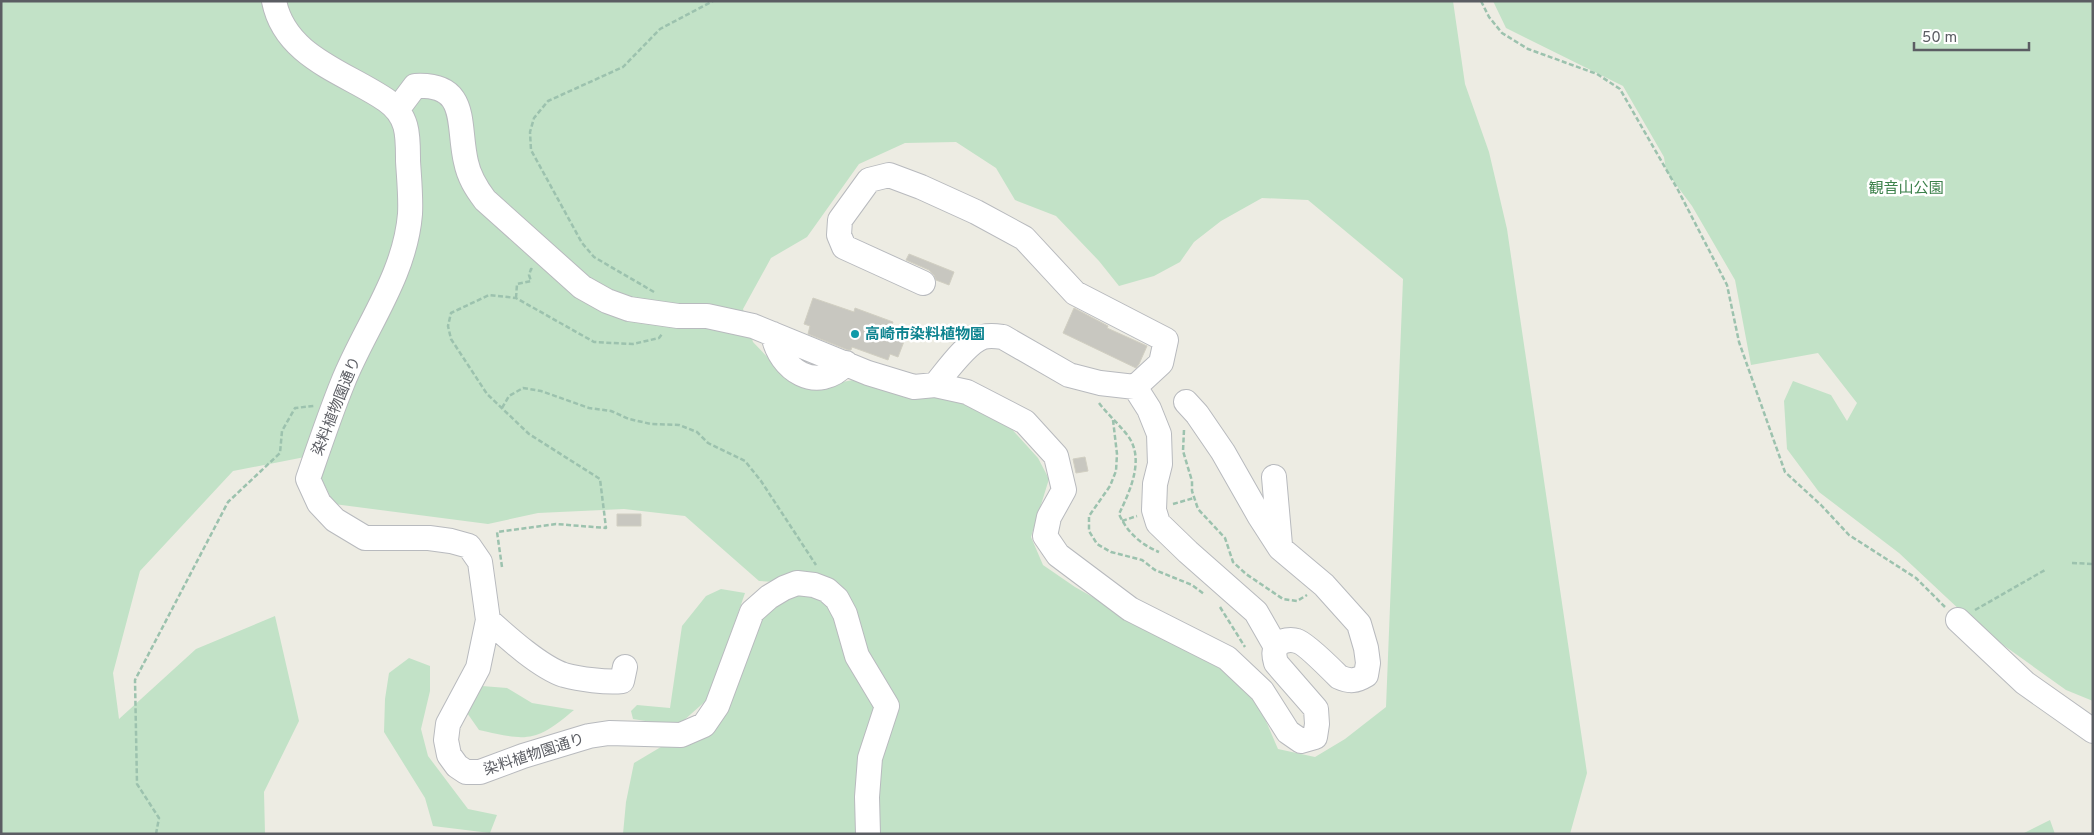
<svg xmlns="http://www.w3.org/2000/svg" width="2094" height="835" font-family="Overpass,'Noto Sans JP',sans-serif">
	<style>
		.green { fill: #c2e2c7; fill-rule: evenodd }
		.building { fill: #c8c7c0; stroke: #d1cfc2 }
		.lines { fill: none; stroke-linecap: round; stroke-linejoin: round }
		.minor-casing { stroke: #b8babe; stroke-width: 26 }
		.path { stroke: #9cc2ae; stroke-width: 2.5; stroke-dasharray: 5 2.5; stroke-linecap: butt }
		.minor { stroke: #fff; stroke-width: 24 }
		.culture-dot { fill: #0f9aa8; stroke: #fff; stroke-width: 2 }
		.labels { text-anchor: middle; stroke-width: 5; stroke-linejoin: round; paint-order: stroke }
		.park-label { font-size: 15px; fill: #3c814b; stroke: #fff }
		.culture-label { font-size: 15px; font-weight: bold; fill: #0d838f; stroke: #fff; text-anchor: start }
		.street-label { font-size: 15px; fill: #5b5d63; stroke: #fff }
	</style>
	<rect width="100%" height="100%" fill="#edece3"/>
	<path class="green" d="M1 1H1453L1465 84 1489 152 1507 229 1587 773 1570 834H623L626 802 634 763 681 735 704 725 752 612 795 583 759 581 685 516 624 509 538 513 488 524 334 504 310 456 233 471 140 571 113 673 119 719 196 649 275 616 299 721 264 792 265 834H1ZM956 142 996 168 1015 200 1056 216 1099 261 1119 286 1154 276 1180 262 1194 242 1221 221 1262 198 1308 200 1403 279 1386 707 1345 739 1315 757 1278 749 1259 705 1217 664 1153 631 1075 587 1043 565 1031 537 1049 479 1038 458 1009 426 957 400 905 392 853 380 822 386 791 382 753 342 743 309 771 258 807 237 859 164 905 143Z
		M1493 1H2093V701L2066 690 1978 627 1899 553 1819 492 1787 449 1784 401 1793 381 1831 395 1847 421 1857 403 1818 353 1751 365 1735 280 1692 206 1666 171 1664 157 1623 86 1506 28Z
		M721 589 745 593 709 698 682 722 664 724 633 719 631 711 637 705 670 708 682 626 706 596Z
		M409 658 430 666V691L421 729 428 756 468 809 497 815 490 833 433 826 425 798 384 732 385 699 389 673Z
		M482 686 507 688 532 703 574 710C535 743 527 741 479 730L465 710Z
		M2050 820 2055 834H2022Z"/>
	<path class="building" d="M909 254 954 272 949 285 936 280 934 275 929 270 906 260Z
		M813 298 854 312 855 308 893 322 892 325 908 331 898 357 890 354 888 360 852 347 851 350H848L808 334 810 326 804 324Z
		M1074 308 1108 326 1107 328 1147 346 1139 364 1136 368 1063 333Z
		M1085 457 1088 471 1076 473 1073 459Z
		M617 514H641V526H617Z"/>
	<g class="lines">
		<g class="minor-casing">
			<path id="minor" d="M274 1C285 57 345 72 386 100 409 116 408 136 408 161 409 178 411 197 410 214 405 276 365 327 343 382 330 414 319 447 308 479L319 503 335 520 365 538H429L451 541 469 546 480 562 488 620 478 668 448 724 446 740 449 755 457 766 466 772H480L523 756 589 736 609 733 681 735 704 725 717 706 752 612 769 597 784 588 797 583 814 585 827 590 837 599 845 614 857 656 887 706 870 758 867 797 868 834
				M397 110 415 86C470 83 457 125 466 162 469 177 476 188 485 200L582 287 607 301 629 309 678 316H707L753 326 868 373 914 387 935 385 967 392 1025 422 1056 456 1064 490 1049 517 1045 536 1058 555 1130 609 1227 658 1262 691 1288 732 1301 741 1315 737 1317 724 1316 709 1276 663C1274 656 1273 650 1278 645 1282 640 1291 639 1297 641 1305 643 1331 669 1339 677 1350 682 1356 681 1366 675L1368 663 1366 648 1359 624 1324 585 1280 548 1260 517 1223 452 1197 414 1186 402
				M923 283 844 247 839 235 840 220 869 180 889 175 921 187 976 212 1024 238 1075 293 1166 340 1161 363 1135 387 1100 383 1069 375 1003 337C996 336 990 335 983 337 967 342 946 372 935 385
				M773 334C779 370 818 395 846 363
				M1135 387 1149 409 1159 434 1160 464 1155 484 1154 510 1158 523 1188 552 1256 612 1276 647
				M1274 477 1280 545
				M488 620C507 637 540 667 564 675 579 679 607 683 622 681L625 667
				M1958 620 2025 683 2093 731"/>
		</g>
		<path class="path" d="M1481 1 1489 17 1502 33 1528 49 1597 74 1620 89 1678 190 1727 285 1739 342 1785 472 1821 505 1849 535 1916 578 1945 607
			M654 292 594 257 582 243 531 150 530 132 534 118 548 101 623 67 660 29 713 1
			M516 298 517 284 531 281 529 275 531 269 534 270
			M1099 403C1108 415 1119 424 1128 436 1145 459 1130 491 1119 514 1127 532 1140 544 1159 552
			M502 408 509 396 523 388 541 391 589 408 611 411 629 419 651 424 679 425 697 432 708 443 745 461 761 481 816 565
			M1113 420 1117 454 1116 471 1110 486 1089 516V531L1097 544 1111 552 1142 560 1155 570 1192 585 1204 594
			M1184 430 1183 451 1192 481V491L1198 509 1225 538 1233 562 1246 574 1283 599 1297 601 1307 595
			M1173 504 1194 498
			M1122 521 1137 516
			M2072 563 2093 564
			M502 567 497 532 556 524 606 528 600 479 529 434 487 394 451 339 448 326 451 313 489 295 516 298 594 342 633 344 659 338 662 334
			M1220 607 1245 647
			M1975 610 2045 570
			M156 834 159 818 137 784 135 680 228 502 280 453 282 431 295 408 314 406"/>
		<use href="#minor" class="minor"/>
	</g>
	<circle class="culture-dot" cx="855" cy="334" r="5"/>
	<g class="labels">
		<g class="park-label">
			<text x="1906" y="193">観音山公園</text>
		</g>
		<g class="culture-label">
			<text x="865" y="339">高崎市染料植物園</text>
		</g>
		<g class="street-label">
			<text transform="translate(336 406) rotate(-68)" y="5">染料植物園通り</text>
			<text transform="translate(534 754) rotate(-18)" y="5">染料植物園通り</text>
		</g>
	</g>
	<rect width="2094" height="835" fill="none" stroke="#5b5d63" stroke-width="5"/>
	<path d="M1914 42v8h115v-8" fill="none" stroke="#5b5d63" stroke-width="2.5"/>
	<text x="1922" y="42" font-size="15" fill="#5b5d63" stroke="#ffffff" stroke-width="4" paint-order="stroke">50 m</text>
</svg>
